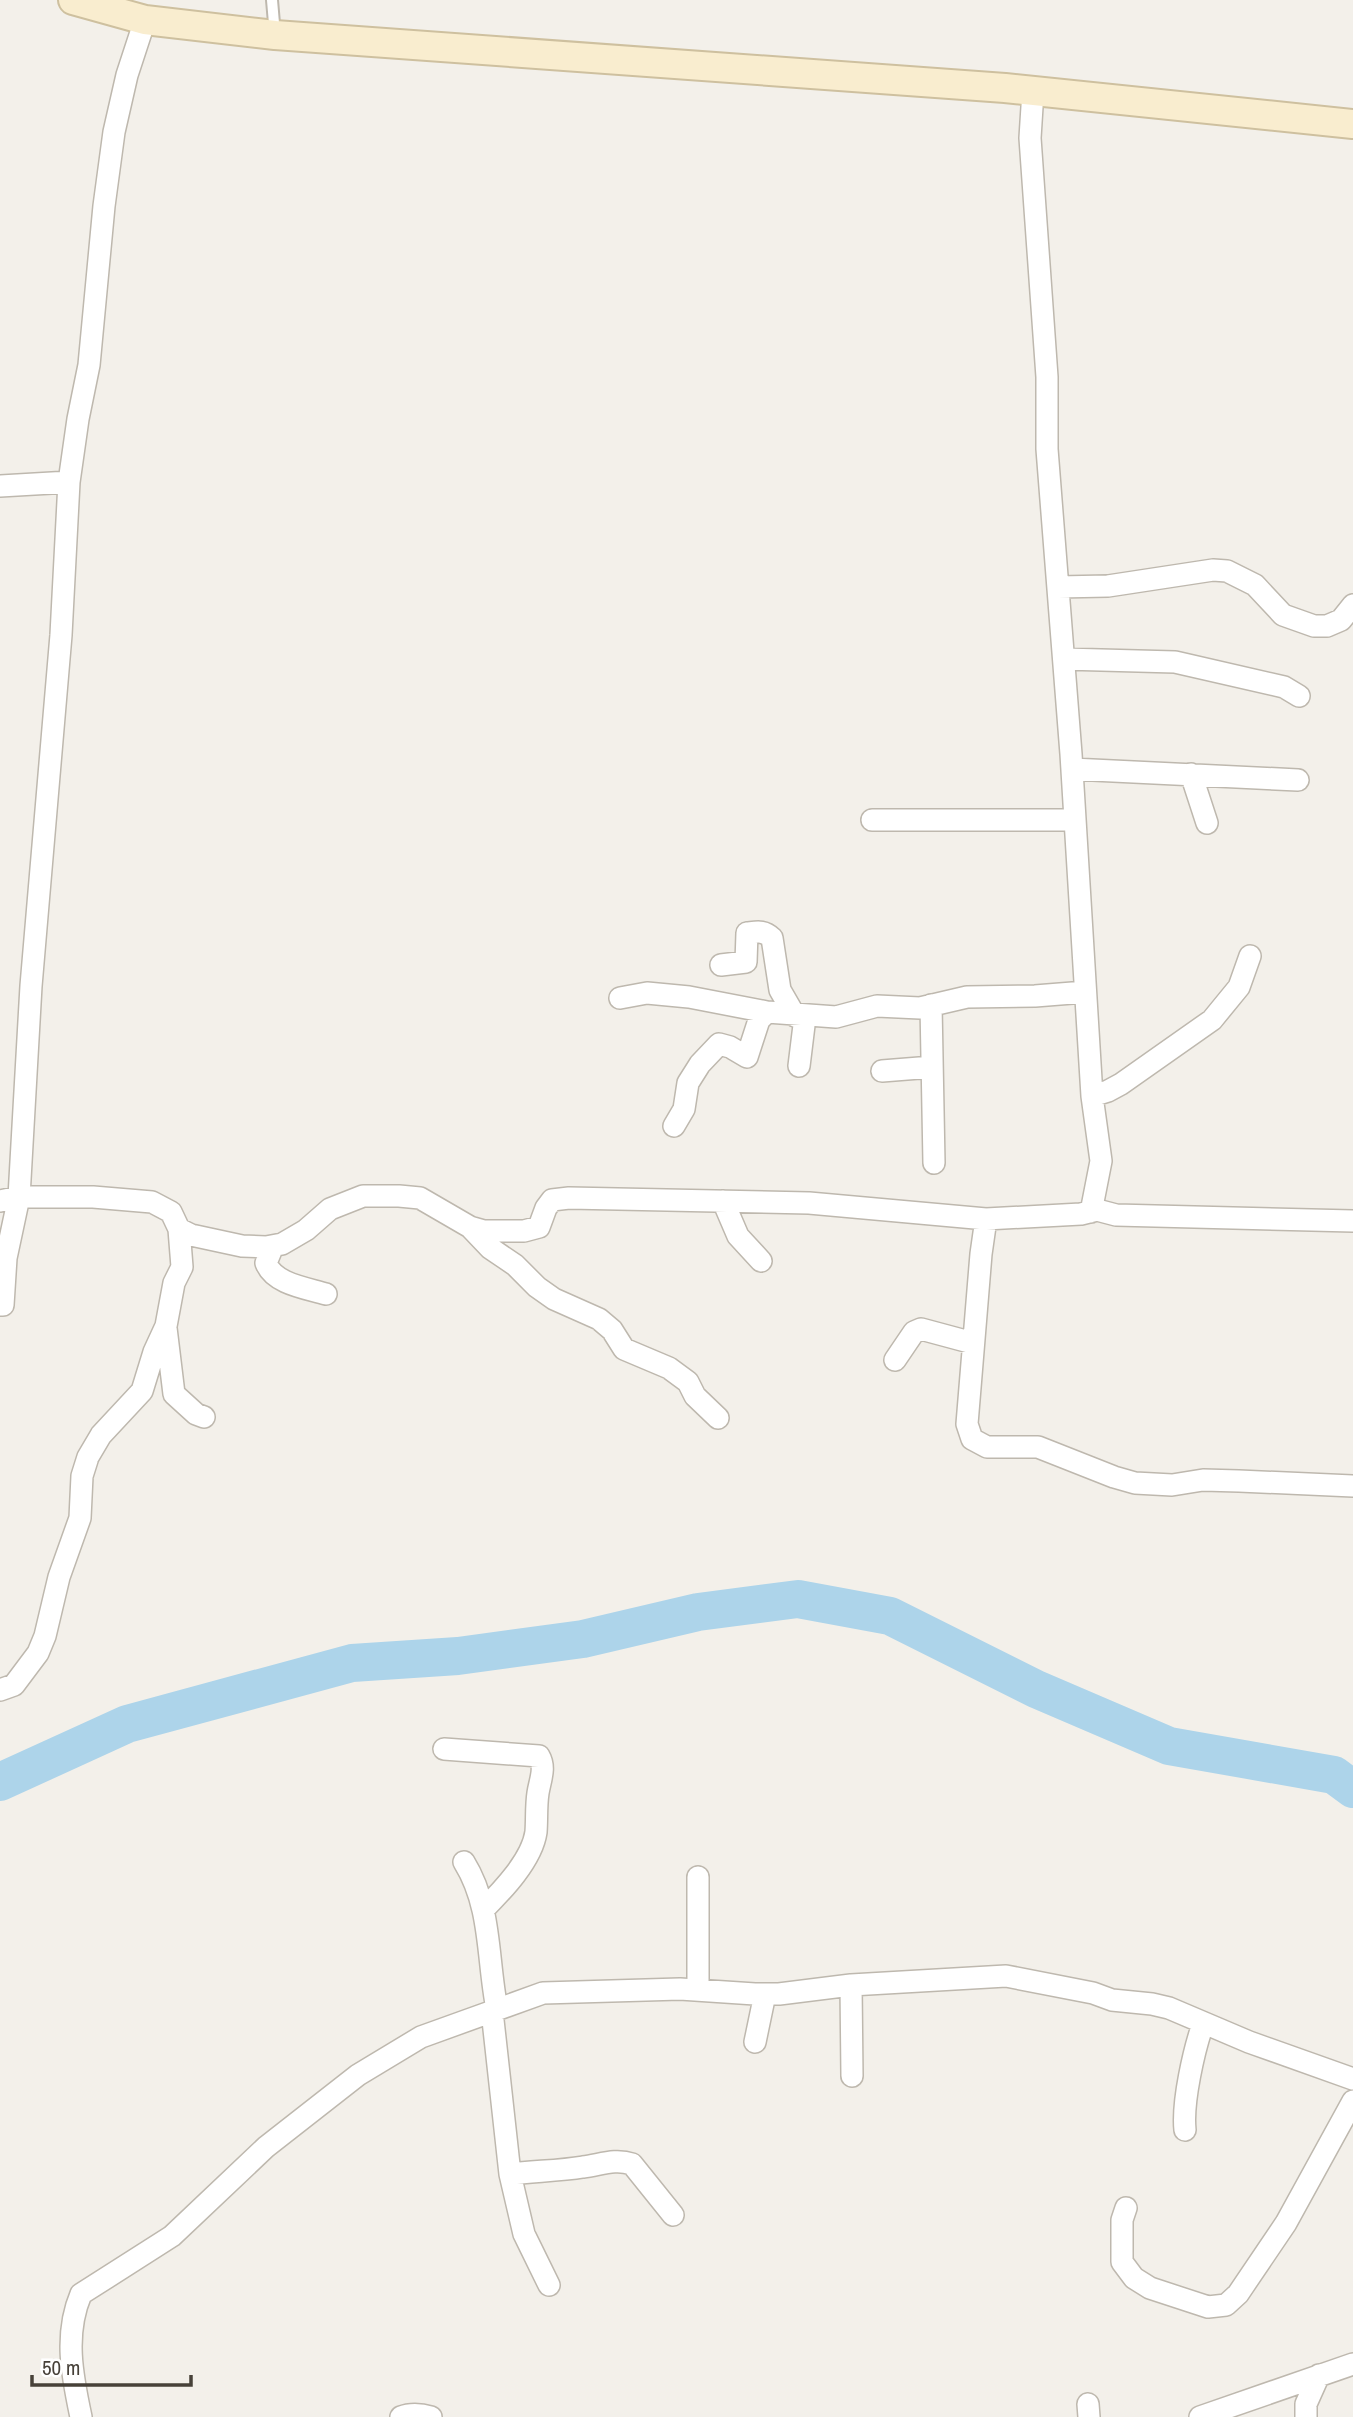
<svg xmlns="http://www.w3.org/2000/svg" width="1353" height="2417" font-family="'Archivo Narrow',sans-serif">
	<style>
		.lines { fill: none; stroke-linecap: round; stroke-linejoin: round }
		.river { stroke: #add4ea; stroke-width: 38 }
		.lane-casing { stroke: #beb8ae; stroke-width: 14 }
		.street-casing { stroke: #beb8ae; stroke-width: 24 }
		.secondary-casing { stroke: #cec09f; stroke-width: 32 }
		.lane { stroke: #fff; stroke-width: 10 }
		.street { stroke: #fff; stroke-width: 21 }
		.secondary { stroke: #f9edcf; stroke-width: 28 }
	</style>
	<rect width="100%" height="100%" fill="#f3f0ea"/>
	<g class="lines">
		<path class="river" d="M0 1782 127 1724 352 1663 458 1656 583 1639 698 1612 798 1599 890 1616 1036 1689 1169 1746 1334 1775 1353 1789"/>
		<g class="lane-casing">
			<path id="lane" d="M272 0 275 35"/>
		</g>
		<g class="street-casing">
			<path id="street" d="M1033 91 1030 138 1047 377V449L1071 754 1092 1096 1101 1161 1091 1212
				M0 486 69 482
				M1058 587 1108 586 1213 570 1227 571 1255 585 1283 615 1314 626H1327L1341 620 1353 605
				M1064 659 1175 662 1284 687 1299 696
				M1072 769 1298 780
				M1191 774 1207 823
				M872 820H1075
				M721 965 746 962 747 933C757 932 764 930 772 938L780 990 795 1016
				M620 998 647 993 689 997 767 1012 836 1017 877 1006 920 1008 967 997 1035 996 1085 992
				M931 1005 934 1163
				M799 1066 805 1017
				M882 1071 932 1067
				M1092 1096 1108 1091 1121 1084 1212 1020 1239 987 1250 956
				M674 1126 684 1109 688 1083 700 1064 719 1044 730 1047 747 1057 759 1020 767 1012
				M0 1201 19 1197H93L152 1202 171 1212 179 1229 182 1267 174 1283 166 1326 154 1352 142 1391 101 1435 88 1457 82 1476 80 1518 59 1577 45 1636 38 1653 14 1685 0 1690
				M723 1201 738 1236 761 1261
				M986 1219 981 1254 967 1424 972 1439 987 1447H1038L1114 1477 1135 1483 1172 1485 1203 1480 1239 1481 1353 1486
				M470 1227 490 1248 515 1265 537 1287 554 1299 599 1319 612 1330 624 1349 669 1368 688 1382 695 1396 718 1418
				M179 1229 191 1235 242 1246 266 1247 282 1244 306 1230 330 1209 363 1196H399L420 1198 470 1227 484 1231H524L539 1227 546 1208 552 1200 569 1198 809 1203 986 1219 1081 1214 1097 1210 1116 1215 1353 1221
				M273 1246 266 1263C274 1284 306 1288 326 1294
				M0 1305H3L6 1258 19 1197 31 986 61 635 69 482 78 419 89 365 104 206 114 132 127 75 145 20
				M166 1328 174 1394 196 1414 204 1417
				M895 1360 914 1332 921 1329 973 1343
				M444 1749 539 1756C546 1768 540 1780 538 1793 536 1806 537 1819 536 1832 532 1860 502 1891 483 1910
				M464 1862C492 1907 487 1959 497 2009
				M851 1985 852 2076
				M698 1990V1877
				M492 2011 510 2174 524 2234 549 2285
				M755 2042 765 1994
				M1185 2130C1182 2102 1194 2050 1203 2024
				M510 2174C534 2171 559 2171 583 2167 600 2165 615 2158 632 2164L673 2215
				M1126 2208 1122 2220V2262L1134 2278 1150 2288 1208 2307 1226 2305 1238 2294 1286 2223 1353 2101
				M1088 2404 1089 2417
				M81 2417C72 2375 64 2334 81 2294L172 2236 266 2147 358 2075 421 2037 543 1993 680 1989 755 1994H779L851 1985 1006 1976 1093 1993 1112 2000 1152 2004 1169 2008 1249 2042 1353 2079
				M401 2417C411 2413 421 2414 431 2417
				M1200 2417 1353 2364
				M1306 2417V2404L1319 2375"/>
		</g>
		<g class="secondary-casing">
			<path id="secondary" d="M73 0 145 20 275 35 1005 88 1353 124"/>
		</g>
		<use href="#lane" class="lane"/>
		<use href="#street" class="street"/>
		<use href="#secondary" class="secondary"/>
	</g>
	<path d="M32 2375v10h159v-10" fill="none" stroke="#474139" stroke-width="3.5"/>
	<text x="42" y="2375" font-size="21" fill="#474139" stroke="#ffffff" stroke-width="5" paint-order="stroke">50 m</text>
</svg>
